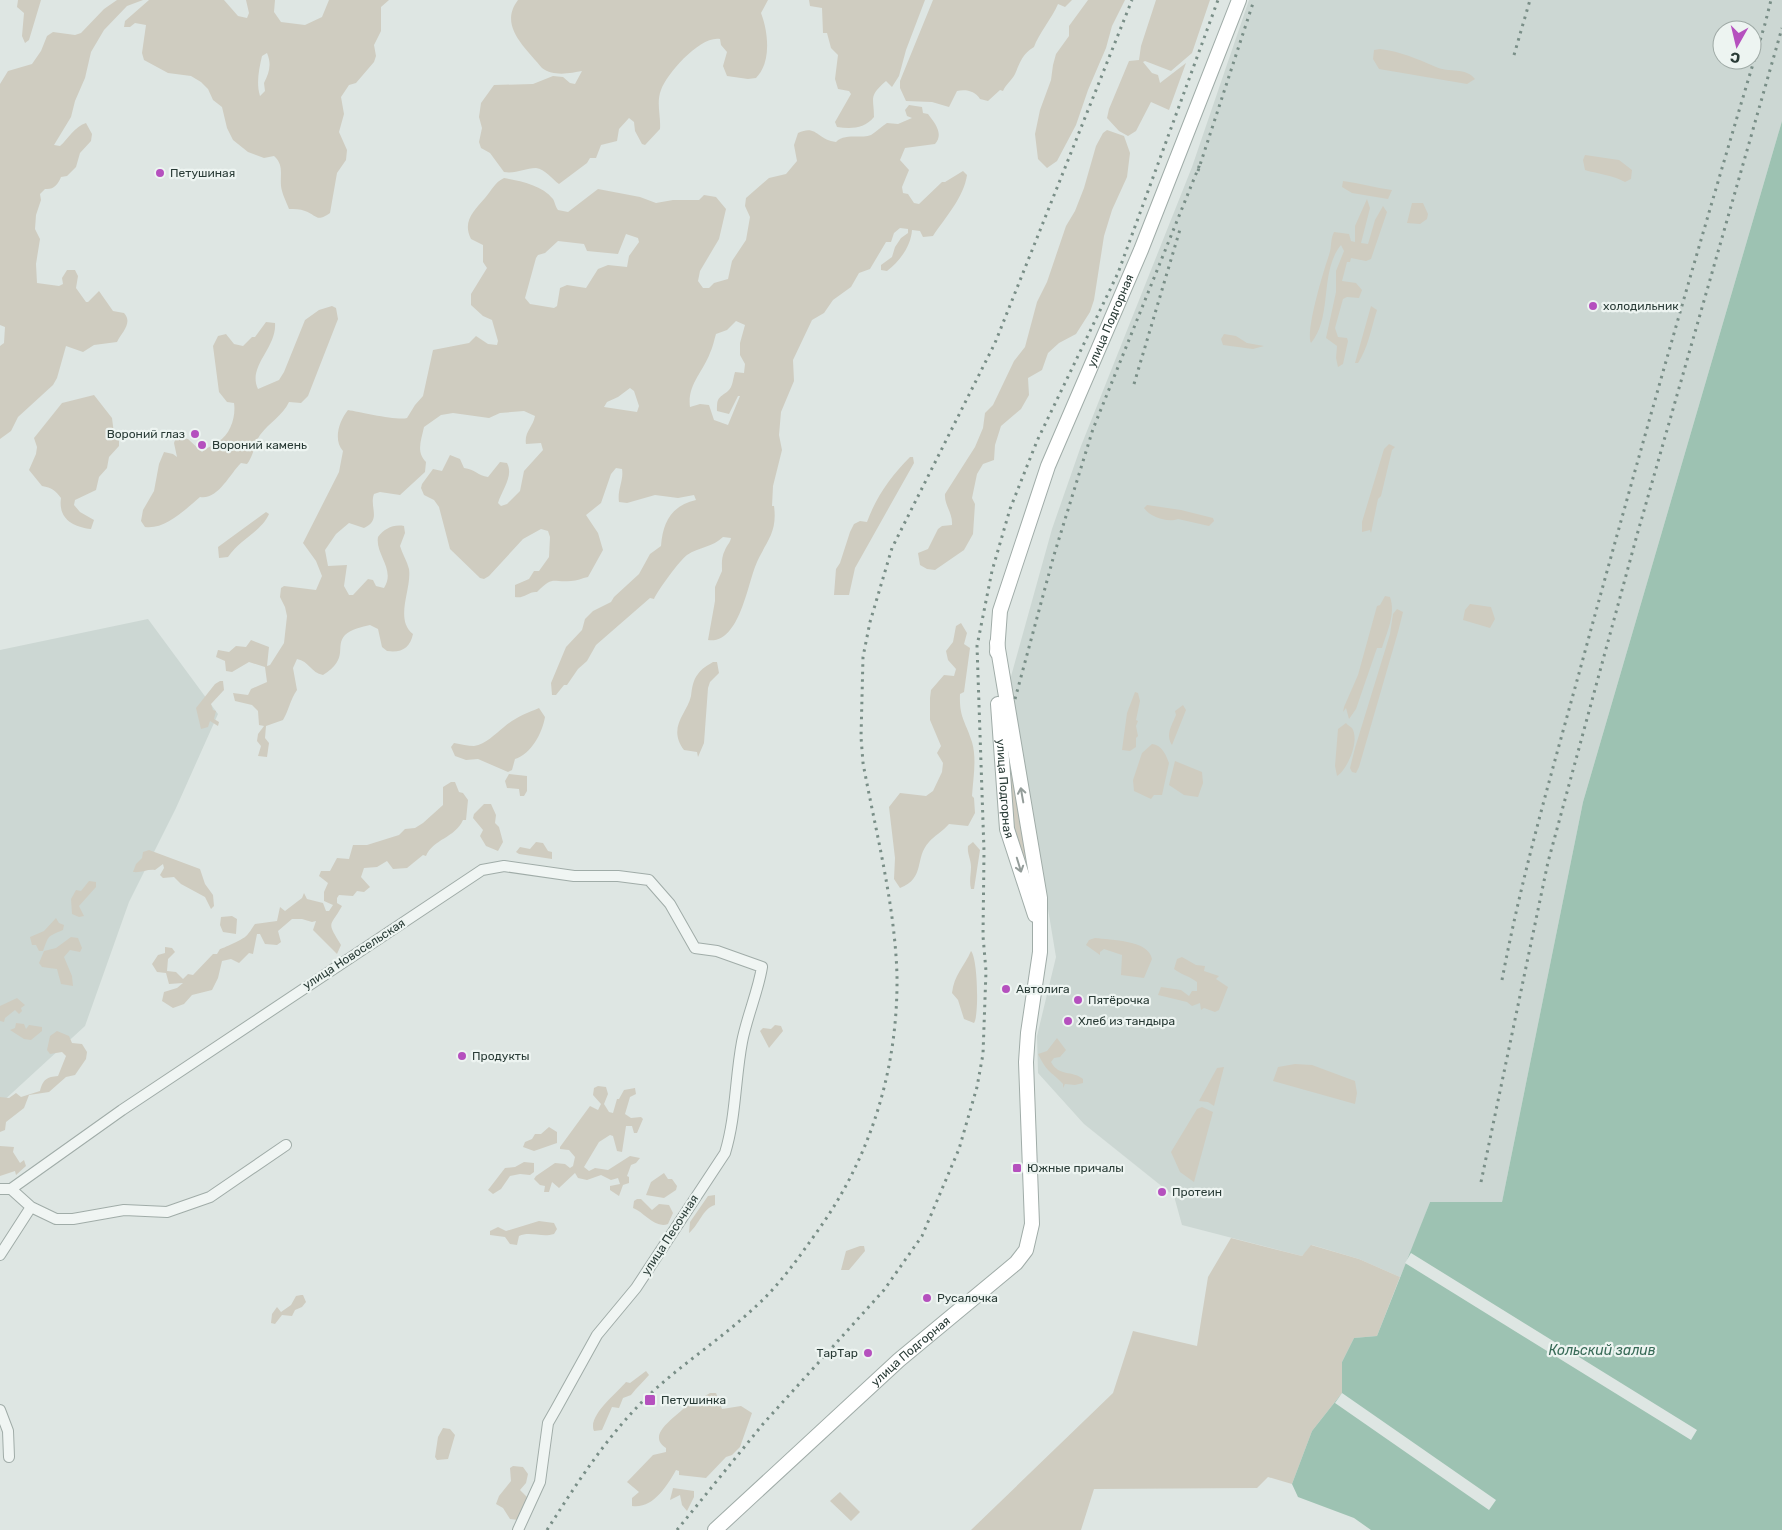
<svg xmlns="http://www.w3.org/2000/svg" width="1782" height="1530" viewBox="0 0 1782 1530" font-family="Rubik,sans-serif">
<style>
.built{fill:#ccd7d3;fill-rule:evenodd}
.green{fill:#cfccc0;fill-rule:evenodd}
.water{fill:#9dc2b2}
.pier{fill:#dee6e3}
.lines{fill:none;stroke-linecap:round;stroke-linejoin:round}
.minor-casing{stroke:#a0aca8;stroke-width:12}
.secondary-casing{stroke:#a0aca8;stroke-width:16}
.minor{stroke:#f0f5f3;stroke-width:10}
.secondary{stroke:#fff;stroke-width:14}
.rail{stroke:#798e87;stroke-width:3;stroke-dasharray:2.5 5;stroke-linecap:butt}
.oneway{stroke:#949d9a}
.poi-dot{fill:#b550be;stroke:#edf4f1;stroke-width:2}
.labels{text-anchor:middle;dominant-baseline:central;stroke-width:4.5;stroke-linejoin:round;paint-order:stroke}
.poi-label{font-size:12px;fill:#293b36;stroke:#edf4f1;text-anchor:start}
.street-label{font-size:12px;fill:#293b36;stroke:#edf4f1}
.water-label{font-size:14px;font-style:italic;fill:#386a57;stroke:#edf4f1}
</style>
<rect width="100%" height="100%" fill="#dee6e3"/>
<path class="built" d="M1249 0H1782V121L1583 802 1502 1202H1430L1411 1253 1400 1277 1359 1259 1312 1245 1302 1256 1182 1225 1174 1196 1084 1124 1038 1073 1037 1036 1056 957 1010 680 1052 529 1081 446 1192 167ZM1722 30H1752V60H1722Z
M148 619 218 714 176 808 129 902 85 1026 0 1104V650Z"/>
<path class="green" d="M18 0H41L29 40 25 43 22 36 24 13 17 7Z
M117 0H143L127 6 104 30 91 52 85 78 75 101 71 117 54 145 60 146C69 138 74 127 86 123L92 134 91 141 80 153 76 167 67 176 61 177C58 184 54 190 45 189L40 194 41 200 36 215 35 229 40 239 36 264 37 283 59 286 63 284 62 278 67 270H75L78 276 76 288 86 302H88L99 291 113 311 124 313C133 323 122 332 117 342L94 345 83 352 66 346 57 378 53 385 18 417 11 431 0 439V346L4 343 5 327 0 325V84L8 71 32 64 41 51 47 36 53 32 75 35 81 33 104 9Z
M149 0H224L238 16 247 18 249 13 246 0H275L274 12 281 22 305 25 322 17 329 0H389L381 7V31L374 45 376 56 374 62 356 83 349 85 341 97 344 114 339 132 347 150 346 160 337 173 330 213C316 223 317 215 305 211 300 209 294 209 289 209 286 201 282 194 281 186 280 174 284 165 274 156L264 158 248 152 233 140 227 128 222 107 213 100 208 89 201 82 191 76 168 73 144 60 142 53 146 25 135 23 130 27H124L125 21ZM267 53C272 65 269 73 264 83L265 91 260 96C256 83 259 69 262 56Z
M518 0H768L761 13C768 31 772 62 756 78L748 79 727 76 723 66 727 52 721 45 720 39C701 35 667 73 661 90 656 103 661 115 660 129L645 145 642 144 635 131 634 122 629 118 619 129 617 141 601 145 596 158H590L587 163 559 184C552 179 545 169 536 168 525 168 516 174 504 172L490 153 481 148 479 142 482 128 479 117 481 103 494 85 533 84 553 76 563 77 570 83 575 84 582 71C571 73 554 77 542 68 526 48 498 26 518 0Z
M809 0H925L906 50 899 76 892 87 886 81C868 97 874 97 874 117 864 129 851 129 837 127L835 122 851 94 849 91 838 89 835 79 838 55 831 48 827 33H823L822 8 810 6Z
M933 0H1072L1065 7 1058 4C1052 18 1038 35 1034 47 1022 54 1020 63 1015 74 1012 80 1006 84 1003 91L1000 90 988 101 980 99C975 91 966 89 957 91L949 107 932 102 906 101 900 88V81Z
M1088 0H1125L1112 26 1106 48 1088 90 1076 125 1057 161 1047 168 1038 159 1035 134 1040 110 1051 80 1053 65 1056 54 1069 36V26Z
M1156 0H1210L1192 53 1171 71 1145 61 1143 62 1152 73 1158 75 1160 83 1186 63 1169 110 1151 102 1136 131 1128 136 1119 131 1107 118 1109 109 1129 61 1139 60 1141 46Z
M1380 49C1402 52 1415 58 1436 67 1449 73 1466 67 1475 79L1467 84 1379 69 1373 59 1374 50Z
M909 105 922 107 923 113 928 114C935 123 944 134 935 144L905 148 900 160 909 170 902 187 903 193 908 194 914 203 919 204 942 182H945L963 171 967 175C964 197 945 218 933 236L923 237 920 231 912 230C911 246 900 261 887 271L881 270V265L892 257 895 247 901 238 908 233V229L900 228 894 233 891 242H886L870 269 859 273 851 287 833 300 824 313 812 320 793 360 794 381 781 412 779 435 782 450 773 486 772 506H774C778 535 764 543 755 567 747 588 738 645 708 640L715 601V587L722 571C722 564 721 558 725 550 727 545 730 543 731 538L723 537C713 547 699 547 687 555 680 560 658 590 654 599L650 598 596 645 587 661 578 669 567 685H564L556 695H552L551 683 566 647 582 630 585 619 593 611 611 602 614 597 639 574 650 554 661 546C663 522 671 506 696 500L694 495 678 498 655 495 627 503 619 502C617 490 624 480 622 469L616 468 611 474 601 503 586 515 598 533 603 550 588 577C582 578 577 581 571 581 552 583 554 575 537 592 529 591 524 599 515 597V585L529 579 534 571H539L549 557 550 537 548 531 541 529 523 539 489 576 484 579 480 578 450 549 439 507 434 500 424 495 421 488 422 484 433 469 442 471 450 455 460 459 464 468C475 469 478 476 488 477L500 462 507 463C514 476 502 490 498 503L501 506 507 504 520 491 524 471 543 450 541 443 526 444C524 432 533 427 535 416L524 411 500 413 489 418 453 413 441 415 424 427C421 441 416 452 426 462L425 472 400 495 380 492 374 494C369 507 382 520 364 528L349 523 336 534 325 550 328 566 347 565 344 586 349 595H353L368 579 373 580 376 586 384 588C396 569 375 555 378 537 384 529 393 524 404 526L405 533 400 546C402 553 407 561 409 569 412 589 394 619 413 634 410 648 402 653 387 651L382 647 378 629 370 625C362 627 351 629 345 635 334 647 350 658 323 675 311 673 309 661 297 659L293 668 297 690C290 700 289 710 283 720L266 726 265 738 269 743 267 757 258 756 261 746 257 741 258 734 264 726 259 725 258 711 252 705 235 701 233 693 248 695 251 689 267 682 265 667 249 662 232 672 226 671 225 661 216 657 218 650 229 652 236 646 246 647 251 640 269 647 267 666 270 665 284 643 287 616 285 607 280 597 281 588 284 586 316 590 322 576 316 561 303 543 339 472 343 451C333 440 339 421 348 410 360 412 398 421 407 418L415 405 423 396 433 350 469 343 476 336 488 344 497 345 498 341 492 320 483 316 471 305V294L487 268 483 262V245L471 239C462 221 474 211 485 198 492 190 494 183 504 178 520 181 542 185 553 199 555 202 555 206 558 210L568 212 598 189 640 197 656 203 673 200H699L704 195 716 197 726 209 719 239 700 271 698 281 703 288H709L714 283 728 279 732 261 746 240 750 217 745 206 746 198 769 178 786 174 797 161 794 145 798 133C817 124 817 140 836 142 845 133 860 139 871 135 876 132 882 126 887 123L898 124 912 118 907 116 905 110ZM626 234 638 238 639 242 629 256 627 267 608 265 598 269 586 288 567 285 560 288 557 306 554 308 530 304 525 298 536 258 538 255 545 253 558 241 584 244 587 251 618 254ZM736 321 745 325 740 343V355L745 364 744 373 735 372C733 378 733 387 728 391 718 399 717 397 717 411L729 414 738 396H740L728 425 714 420 709 405 700 404 690 407C687 385 703 372 710 353 713 347 714 340 716 334L727 330ZM630 388 634 391 639 406 637 412 604 407 607 402 618 397Z
M1107 130 1124 136 1130 153 1127 177 1112 210 1104 236 1094 300 1090 312 1076 334 1059 343 1048 353 1042 370 1028 378 1029 395 1021 409 1001 426 995 445 994 460 983 464 977 474 972 498 975 504 973 534 964 550 935 570 927 569 920 565 918 553 928 549 938 529 942 526 952 525C953 513 944 505 945 494L975 447 983 428 985 413 993 405 1014 361 1025 347 1037 302 1047 282 1066 226 1075 211 1084 188 1096 146 1103 133Z
M1585 155 1619 160 1632 170 1631 179 1625 182C1613 175 1598 174 1585 170L1583 160Z
M1343 181C1360 183 1375 188 1392 190L1388 199 1352 193 1342 187Z
M1367 199 1370 208 1361 243 1368 244 1375 220 1383 206 1387 212 1371 259 1366 261 1351 258 1350 262H1347L1342 281 1356 283 1362 290 1359 298 1347 297 1343 299 1335 328 1338 337 1347 338 1348 341 1343 364 1338 367 1336 358 1337 346 1326 338 1336 292V271L1344 251 1341 245C1319 272 1333 317 1311 343 1305 332 1324 269 1329 255 1332 247 1330 240 1334 232L1349 234 1351 241 1355 242V226Z
M1412 203H1423L1428 214 1427 219 1420 224 1407 223Z
M332 306 336 308 338 319 308 396 301 403 289 402C283 415 269 423 260 435 254 444 254 455 247 464L241 463C229 475 218 500 200 497 186 509 165 530 145 527L141 521 143 510 154 491 159 464 164 452 173 454 177 457 174 443 176 437 188 439 202 452C206 448 212 446 218 442 231 434 236 416 234 403L227 402 219 392 213 346 218 336 226 334 234 344 243 346 252 337H255L266 322 275 323C277 348 247 366 258 389L279 380 284 372 305 320 319 310Z
M1371 306 1377 310C1371 329 1368 348 1358 363H1355Z
M1224 334 1236 336 1247 343 1264 346 1253 349 1223 345 1221 339Z
M94 395 112 418 114 434 119 441V446L109 457 107 468 99 477 96 490 75 500 74 505 80 512 94 520 91 529C72 527 58 518 61 498 55 490 52 488 42 486L29 470 36 454 37 447 34 438 62 403Z
M1389 444 1395 447 1392 450 1381 496 1378 499 1371 533 1370 530 1362 532V522L1384 449Z
M910 457H913L914 463 855 568 849 595H834L836 569 840 563 850 532 854 524 860 521 867 522C876 497 891 476 910 457Z
M1147 505 1181 510 1213 518 1214 521 1209 526 1178 519C1168 523 1150 517 1144 508Z
M266 512 269 514C261 532 240 539 228 557L219 558 218 547Z
M1385 596 1390 597C1396 614 1387 632 1382 648H1377L1356 709 1349 719 1346 708 1343 712 1344 707 1358 675 1377 606 1380 605Z
M1470 604 1491 607 1495 619 1490 628 1463 620 1465 610Z
M1397 609 1403 612 1398 632 1359 767 1356 773 1352 772 1350 768 1355 748 1390 634 1393 614Z
M961 623 967 633 964 644 970 648 964 692 960 694C959 718 966 722 972 742 977 759 973 779 972 796L974 798 975 813 968 826 949 824C943 831 934 836 929 842 914 858 926 878 900 888L894 879 895 858 889 807 900 793 926 796 933 791 942 772 943 763 937 753 941 746 930 720V698L931 690 944 675 954 676 956 669 948 660 946 651 953 642 956 626Z
M713 662H717L719 673 710 682 708 688 704 743 698 757 697 752 684 750C667 727 687 714 691 696 692 688 693 680 698 674 701 669 708 665 713 662Z
M220 681H223L224 690 211 704 213 710 216 711 214 719 219 722 218 726 210 721 208 727 201 729 196 708 215 684Z
M1135 692 1138 693 1140 701 1136 720 1138 721 1136 726 1138 736 1136 738V747L1130 751 1122 750 1127 713Z
M1183 705 1186 710 1172 745C1165 735 1172 725 1176 715L1175 711Z
M539 708 545 717C542 734 531 754 515 759L512 770 508 772 478 759 466 760 455 756 451 747 454 743C461 744 468 746 474 746 486 744 495 734 504 727 514 718 527 713 539 708Z
M1346 723C1347 725 1350 726 1352 728 1360 740 1348 769 1337 776L1335 766 1338 729Z
M1152 744C1162 745 1166 755 1169 763L1162 795H1154L1151 799 1134 791 1133 780 1142 753Z
M1009 751 1035 901 1011 821Z
M1175 761 1202 772 1203 783 1198 797 1184 795 1169 785Z
M509 774 527 776V791L524 796H520L519 789 507 788 505 781Z
M451 782H455L459 792 463 793 468 800 466 820H463C455 838 433 839 426 856L423 855 407 868 393 869 387 861 377 867 364 868 361 877 370 887 364 892 357 891 353 896 339 895 337 898V903L342 906C330 928 326 920 341 945L337 954 313 930 316 921 312 922 302 919H292L278 931 281 942 277 945 265 944 260 934H257L253 954 249 953 239 963 231 959 222 961 218 978 212 990 192 995 184 1004 173 1008 162 1001 164 992 177 988 183 983 169 984 166 973 157 972 152 964 158 955 165 953V947L172 948 175 952 168 959 167 971 176 972 183 979 188 974 193 975 213 954H217L220 949C222 949 243 939 245 937 249 934 252 928 255 924L277 921 280 907 285 911 302 898 304 893 307 899 323 903 326 911H329L333 905 324 901V892L328 883 319 876 321 871H330L337 858 349 859 353 845H367L399 835 405 829 415 828 423 823 443 805V787Z
M484 804H491L496 815 495 823 499 827 503 842 498 851 486 846 480 836 483 830 473 818 474 814Z
M536 842 543 843 548 851 552 852V859L519 854 516 852 520 847 530 849Z
M973 842 980 850 974 889H971C969 881 971 874 971 867 971 859 967 854 968 846Z
M149 850 200 869 205 884 213 895 214 906 211 909 205 897 181 884 174 877 163 878 160 875 164 868 163 864 155 870C147 869 142 873 133 872L136 864 142 858 143 852Z
M89 881 96 882V887L79 906 84 916 79 917 72 914 71 899 76 890 81 891Z
M232 916 237 919 236 934 223 932 220 925 221 917Z
M56 918 59 923 64 925 63 930C46 937 49 936 43 951H39L36 945H32L30 937 44 931Z
M71 937 78 938 82 948 80 952 70 950 64 957 72 976 73 986 61 984 57 969 42 967 39 963 44 951 56 948Z
M1095 938C1111 940 1149 940 1152 959L1144 978 1121 975 1122 955 1104 949 1100 952V955L1086 945 1089 940Z
M971 951C978 959 979 1017 974 1023L964 1019 958 1000 952 993C954 975 964 967 971 951Z
M1182 957 1196 965 1205 966 1204 971 1219 976 1216 979 1228 987 1219 1010 1215 1012 1204 1008 1201 1010 1200 1003 1192 1006 1187 1002 1158 995 1161 987 1181 990 1189 996 1192 991H1197V982C1189 976 1182 975 1174 969L1177 959Z
M17 998 25 1005 21 1008 22 1011 19 1014 15 1010 5 1018 4 1022 0 1021V1006Z
M16 1023 24 1024 26 1029 29 1025 42 1027V1031L31 1040 24 1039 10 1030 15 1028Z
M775 1025 781 1026 783 1031 769 1048 760 1031 763 1028 771 1029Z
M57 1031 69 1036 72 1043 82 1044 87 1052 86 1059 75 1075 66 1077 49 1092 29 1095 24 1108 6 1122 5 1130 0 1132V1097L9 1098 16 1093 21 1097 40 1091C43 1079 47 1077 58 1076L66 1056 62 1052 50 1054 47 1050 50 1036Z
M1057 1038 1066 1050 1060 1057 1054 1058 1051 1062C1059 1077 1072 1070 1083 1079V1083L1075 1085 1065 1084 1063 1088V1084C1050 1070 1048 1074 1038 1054L1047 1051Z
M1295 1064 1312 1065 1355 1081 1357 1093 1355 1104 1273 1081 1278 1067Z
M1224 1067 1214 1106 1208 1102 1199 1101 1217 1068Z
M598 1086 606 1087 608 1094 604 1104 609 1112 613 1113 617 1099H619L624 1090 635 1088 636 1094 630 1097 625 1114 631 1118 641 1117 643 1119 637 1133H634L632 1126H626L622 1152 617 1151 613 1136 610 1135 599 1142 584 1167 589 1171 595 1168 608 1170 630 1156 640 1158 636 1163 631 1165 627 1176 629 1177V1183L623 1185 619 1196 610 1190V1186L620 1184 618 1178 611 1180 601 1175 587 1180 578 1178 575 1173 559 1188 552 1182 549 1192H544L545 1186 540 1185 534 1179 536 1176 555 1163 565 1164 570 1168 573 1166 575 1157 569 1150 560 1149V1147L590 1106 598 1110 601 1104 593 1095 594 1088Z
M1202 1107 1213 1112 1194 1182 1180 1172 1171 1152 1197 1109Z
M549 1127 557 1132V1143L534 1151 523 1147 525 1142 532 1139 535 1134H541Z
M0 1146 14 1147 13 1152 20 1163 24 1160 26 1166 16 1175 15 1171 0 1176Z
M524 1162 534 1163V1172L530 1175 520 1174 510 1176 501 1189 493 1194 488 1190 505 1168 515 1167Z
M664 1173 668 1179H672L677 1186 676 1190 664 1198 646 1195 651 1182Z
M715 1195V1205C703 1208 699 1225 689 1233L690 1222 708 1196Z
M637 1199H641L652 1210 659 1204 669 1205 673 1213 668 1224C655 1229 644 1212 633 1208L634 1201Z
M539 1221 554 1223 557 1229 554 1234C542 1238 530 1231 519 1236L517 1245 510 1244 505 1237 490 1235V1231L498 1227 506 1231Z
M1231 1238 1302 1256 1311 1245 1359 1259 1400 1277 1377 1336 1354 1338 1342 1362V1393L1312 1431 1292 1484 1268 1477 1257 1488 1094 1489 1081 1530H971L1113 1393 1133 1331 1197 1346 1208 1277Z
M860 1246H864L865 1251 849 1270H841L846 1251Z
M301 1295H303L306 1302 302 1307 295 1310 292 1316 282 1315 275 1324 271 1323 272 1314 277 1307 281 1312 291 1305 296 1296Z
M646 1371 649 1375C643 1382 637 1387 631 1395L623 1398 619 1408 612 1407 602 1430 594 1431C587 1416 617 1393 626 1382L630 1383Z
M710 1393H716L722 1409 741 1406 752 1413 740 1447 732 1455 726 1457 706 1478 679 1475V1471L676 1470C667 1486 653 1509 632 1506V1498L639 1492 627 1482 653 1455 666 1452V1448C643 1433 683 1414 690 1401L695 1402Z
M443 1428 450 1429 455 1435 448 1459 437 1460 435 1457 438 1437Z
M513 1466 523 1467 528 1474 526 1483 520 1490 527 1497 518 1520 510 1519 503 1508 496 1504 499 1496 511 1481 510 1468Z
M673 1488 694 1491V1497L687 1511 682 1505 680 1495 670 1500Z
M840 1492 860 1512 851 1521 830 1501Z"/>
<path class="water" d="M1782 121V1530H1371L1354 1518 1298 1497 1292 1484 1312 1431 1342 1393V1362L1354 1338 1377 1336 1430 1202H1502L1583 802Z"/>
<path class="pier" d="M1411 1253 1697 1430 1691 1440 1405 1263Z
M1342 1393 1496 1500 1489 1510 1335 1403Z"/>
<g class="lines">
<g class="minor-casing">
<path id="minor" d="M0 1189H11L122 1110 482 870 504 866 574 876H618L649 880 670 904 695 948 717 951 762 967C758 992 747 1016 742 1042 735 1079 736 1117 725 1153L636 1288 597 1335 556 1409 548 1423 540 1482 518 1530
M11 1189 31 1207 56 1219H73L124 1210 167 1212 210 1197 286 1145
M0 1255 31 1207
M0 1410 8 1431 9 1457"/>
</g>
<g class="secondary-casing">
<g id="secondary">
<path id="s1" d="M997 652 1000 611 1048 466 1141 250 1239 0"/>
<path id="s2" d="M998 704 1007 829 1035 915"/>
<path id="s3" d="M715 1530 899 1360 1016 1263 1026 1250 1032 1224 1026 1062 1028 1033 1040 952V898L997 643"/>
</g>
</g>
<use href="#minor" class="minor"/>
<use href="#secondary" class="secondary"/>
<path class="rail" d="M1514 55 1530 0
M1198 171 1254 0
M1134 384 1181 226
M1015 699 1054 555 1093 429 1200 164
M1502 980C1524 863 1559 748 1590 633 1646 429 1704 226 1765 24L1771 0
M1481 1182 1548 862 1637 535 1782 28
M547 1530C577 1483 607 1436 647 1397 680 1365 720 1340 754 1308 780 1285 799 1257 819 1229 872 1154 898 1067 897 976 895 905 876 833 863 763L861 737 863 657 870 622 892 548 995 343 1132 0
M677 1530 763 1424 884 1290 922 1236 959 1149 977 1087 983 1054 986 971 983 936 984 851 977 646 992 571 1010 509 1037 441 1118 273 1218 0"/>
</g>
<defs><path id="oneway-shaft" d="M-6 0H5M1.5-3L5.5 0L1.5 3" fill="none" stroke-width="1.6" stroke-linecap="round" stroke-linejoin="round" transform="scale(1.25)"/></defs>
<g class="oneway">
<use href="#oneway-shaft" transform="translate(1022 795) rotate(-100)"/>
<use href="#oneway-shaft" transform="translate(1019 865) rotate(73)"/>
</g>
<g class="poi-dot">
<circle cx="160" cy="173" r="5"/>
<circle cx="1593" cy="306" r="5"/>
<circle cx="195" cy="434" r="5"/>
<circle cx="202" cy="445" r="5"/>
<circle cx="1006" cy="989" r="5"/>
<circle cx="1078" cy="1000" r="5"/>
<circle cx="1068" cy="1021" r="5"/>
<circle cx="462" cy="1056" r="5"/>
<rect x="1012" y="1163" width="10" height="10" rx="2.5"/>
<circle cx="1162" cy="1192" r="5"/>
<circle cx="927" cy="1298" r="5"/>
<circle cx="868" cy="1353" r="5"/>
<rect x="644" y="1394" width="12" height="12" rx="2.5"/>
</g>
<g class="labels">
<g class="poi-label">
<text x="170" y="173">Петушиная</text>
<text x="1603" y="306">холодильник</text>
<text x="185" y="434" text-anchor="end">Вороний глаз</text>
<text x="212" y="445">Вороний камень</text>
<text x="1016" y="989">Автолига</text>
<text x="1088" y="1000">Пятёрочка</text>
<text x="1078" y="1021">Хлеб из тандыра</text>
<text x="472" y="1056">Продукты</text>
<text x="1027" y="1168">Южные причалы</text>
<text x="1172" y="1192">Протеин</text>
<text x="937" y="1298">Русалочка</text>
<text x="858" y="1353" text-anchor="end">ТарТар</text>
<text x="661" y="1400">Петушинка</text>
</g>
<g class="street-label">
<text stroke="none"><textPath href="#s1" startOffset="352">улица Подгорная</textPath></text>
<text stroke="none"><textPath href="#s2" startOffset="85">улица Подгорная</textPath></text>
<text transform="translate(354 954) rotate(-33)">улица Новосельская</text>
<text transform="translate(670 1235) rotate(-57)">улица Песочная</text>
<text stroke="none"><textPath href="#s3" startOffset="265">улица Подгорная</textPath></text>
</g>
<g class="water-label">
<text x="1602" y="1350">Кольский залив</text>
</g>
</g>
<g transform="translate(1737 45) rotate(188)"><circle r="24" fill="#edf4f1" stroke="#9faaa6"/>
<path d="M0-4L9 19L0 12L-9 19Z" fill="#b550be"/>
<text y="-8" font-size="14" font-weight="bold" text-anchor="middle" fill="#293b36">С</text>
</g>
</svg>
